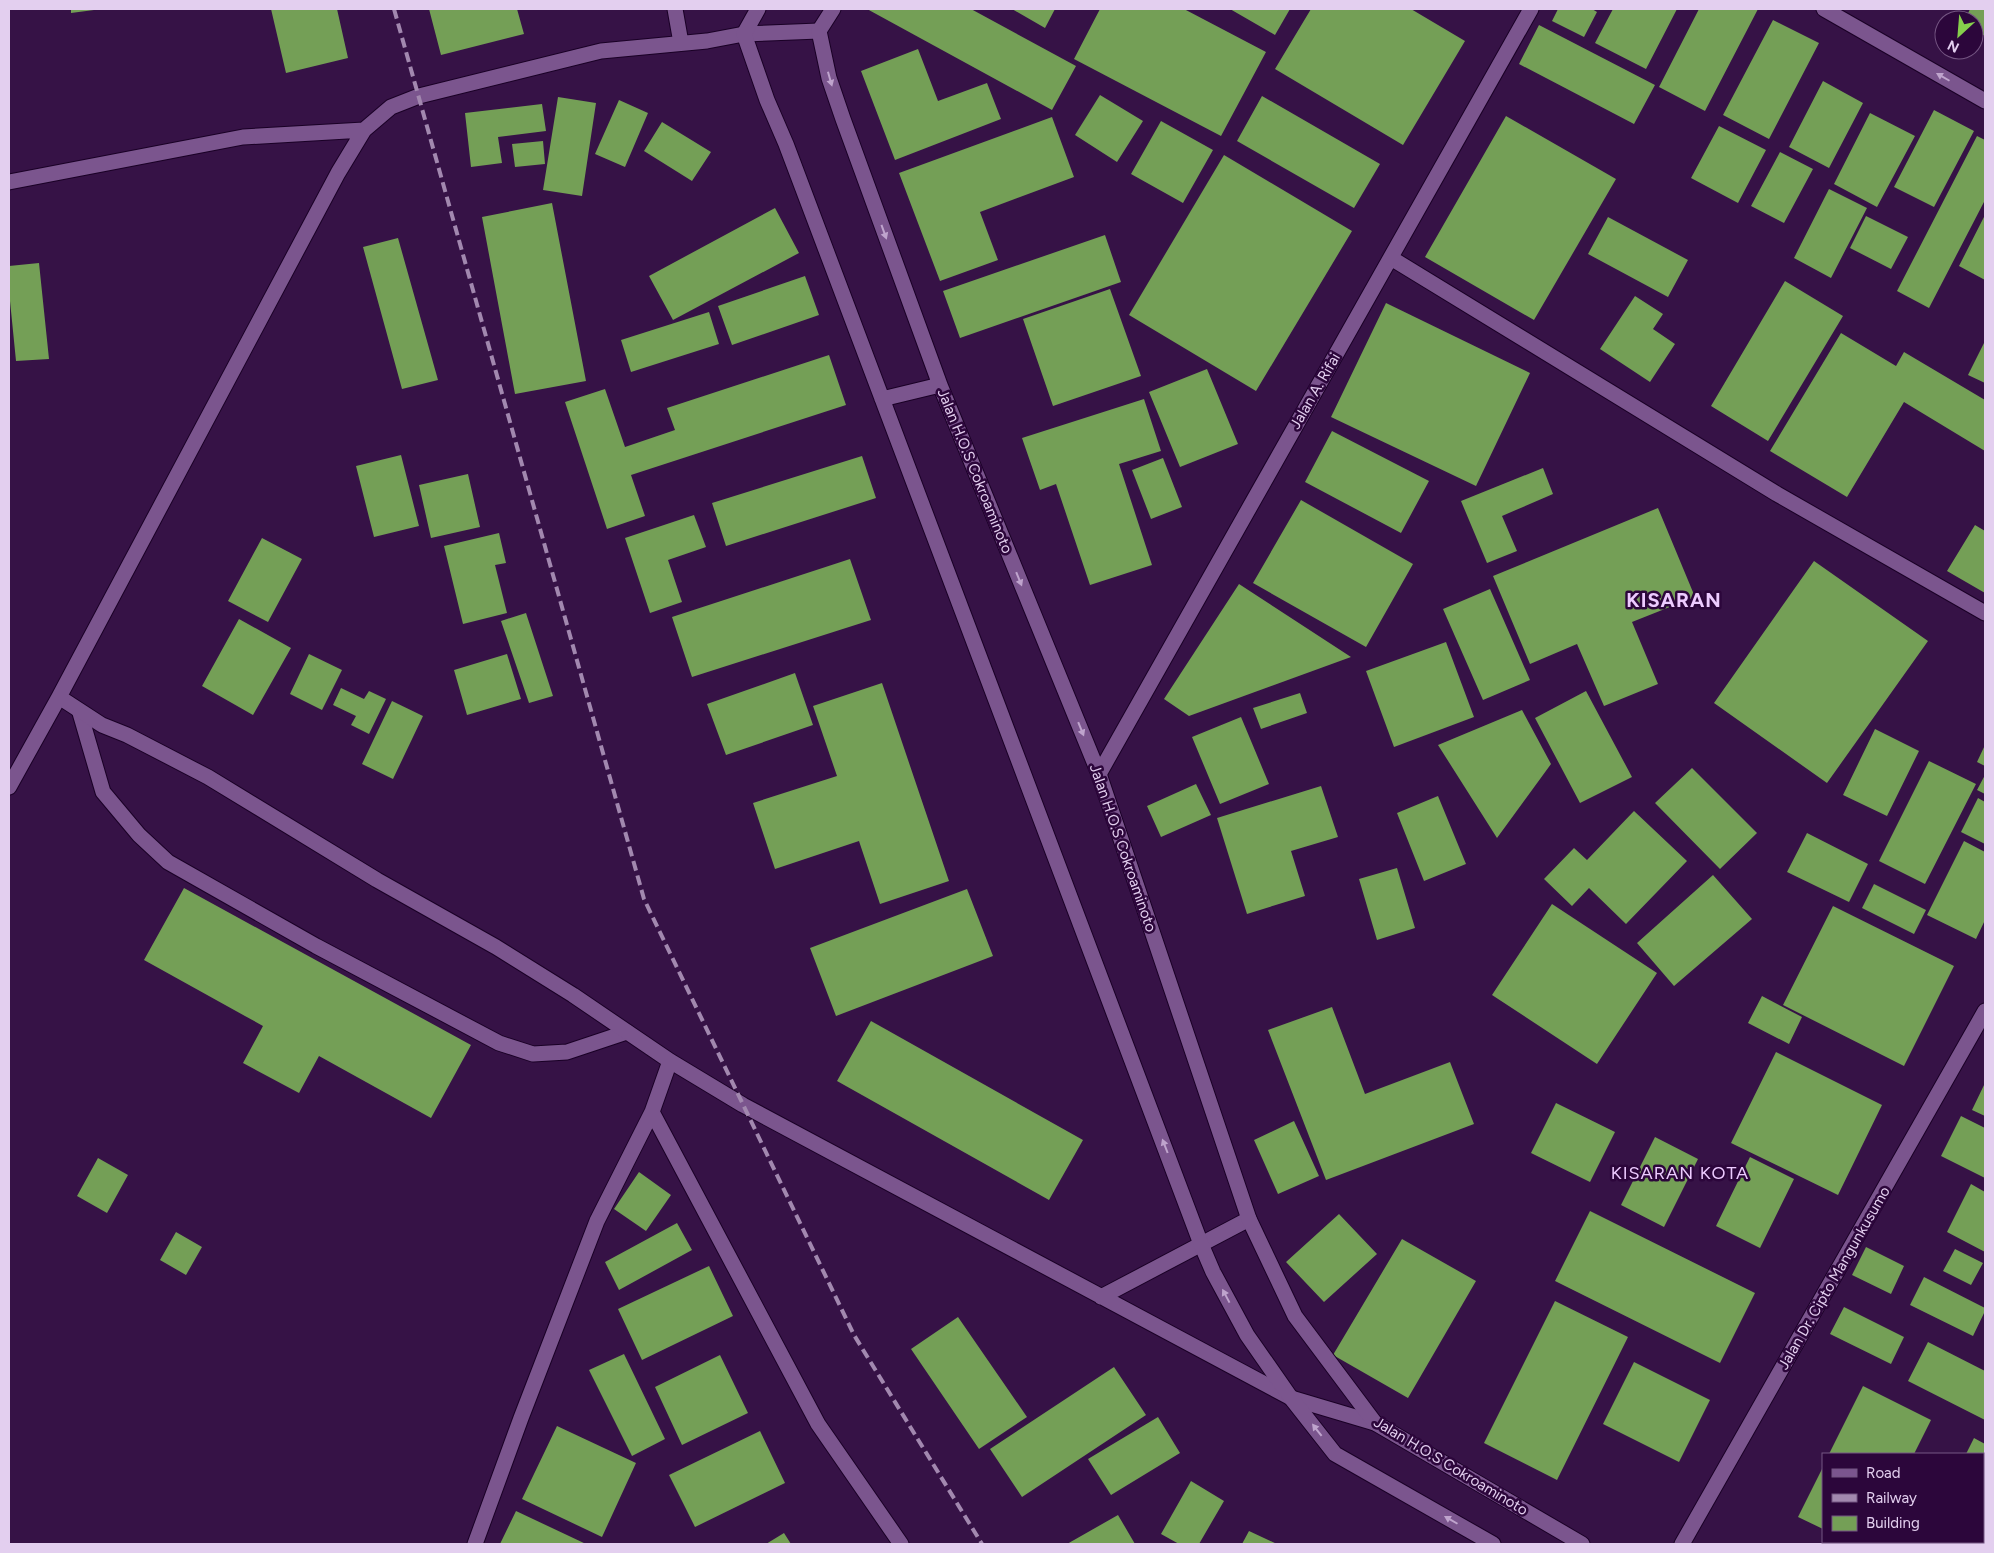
<svg xmlns="http://www.w3.org/2000/svg" width="1994" height="1553" viewBox="0 0 1994 1553" font-family="Figtree,sans-serif">
<style>
.building{fill:#749f56}
.lines{fill:none;stroke-linecap:round;stroke-linejoin:round}
.lane-casing{stroke:#1a0126;stroke-width:17}
.street-casing{stroke:#1a0126;stroke-width:17}
.secondary-casing{stroke:#1a0126;stroke-width:17}
.lane{stroke:#7b558e;stroke-width:15}
.street{stroke:#7b558e;stroke-width:15}
.secondary{stroke:#7b558e;stroke-width:15}
.rail{stroke:#a288af;stroke-width:4;stroke-dasharray:10 5;stroke-linecap:butt}
.oneway{fill:#bfa4cd}
.labels{text-anchor:middle;dominant-baseline:central;stroke-width:5;stroke-linejoin:round;paint-order:stroke}
.street-label{font-size:15px;fill:#e3cfef;stroke:#2c063b}
.quarter-label{font-size:18px;letter-spacing:1px;fill:#edcbff;stroke:#2c063b}
.district-label{font-size:20px;font-weight:bold;letter-spacing:1px;fill:#edcbff;stroke:#2c063b}
</style>
<rect width="100%" height="100%" fill="#361246"/>
<path class="building" d="M71 9H94V10L71 13Z
M271 9H337L348 58 286 73Z
M429 9H517L524 34 441 55Z
M867 9H971L1076 66 1052 110Z
M1012 9H1055L1045 28Z
M1100 9H1184L1266 52 1221 136 1074 59Z
M1230 9H1290L1275 35Z
M1311 9H1411L1465 41 1403 145 1275 69Z
M1558 9H1592L1597 12 1584 37 1552 21Z
M1613 9H1677L1646 69 1595 43Z
M1699 9H1758L1705 111 1659 87Z
M1970 9H1985V36L1974 30V20H1965Z
M1773 20 1819 43 1769 139 1723 115Z
M1539 25 1655 85 1634 124 1519 64Z
M918 49 938 101 987 83 1001 119 895 160 861 71Z
M1823 81 1863 103 1829 168 1789 147Z
M1100 95 1143 121 1117 162 1075 135Z
M1262 96 1380 164 1354 208 1237 141Z
M558 97 596 103 582 196 543 190Z
M619 100 648 113 625 167 595 154Z
M542 104 546 131 498 137 502 163 471 167 465 113Z
M1934 110 1974 131 1934 207 1894 187Z
M1870 113 1915 136 1877 207 1834 184Z
M1506 116 1616 179 1534 320 1425 257Z
M1052 117 1074 177 980 212 998 260 940 281 899 173Z
M1161 121 1213 150 1183 203 1131 174Z
M662 122 711 152 692 181 644 151Z
M1719 126 1766 150 1738 203 1691 178Z
M1977 136 1985 140V200L1929 308 1897 291Z
M543 141 545 164 515 167 512 144Z
M1780 152 1813 169 1784 223 1751 206Z
M1224 155 1352 231 1256 391 1129 315Z
M1829 189 1867 208 1831 278 1794 258Z
M552 203 586 381 515 394 482 217Z
M775 208 799 253 673 320 649 276Z
M1985 215V280L1959 266Z
M1866 216 1908 237 1891 269 1850 248Z
M1608 217 1688 260 1668 297 1588 254Z
M1105 235 1121 282 960 338 943 291Z
M398 238 438 380 402 389 363 247Z
M39 263 49 359 16 361 9 291V266Z
M805 276 819 315 732 345 718 306Z
M1785 281 1843 316 1768 441 1711 406Z
M1110 289 1141 376 1053 406 1023 319Z
M1635 296 1663 314 1653 329 1675 344 1650 382 1600 349Z
M1386 303 1530 373 1476 486 1331 417Z
M709 312 719 344 631 372 621 340Z
M1841 333 1896 366 1904 352 1985 400V451L1904 402 1847 497 1770 451Z
M1985 341V383L1968 375Z
M829 355 846 405 631 475 645 516 607 529 565 402 605 389 625 447 675 430 667 408Z
M1207 369 1238 444 1180 467 1149 392Z
M1144 399 1161 451 1119 464 1152 565 1090 585 1056 484 1040 490 1022 438Z
M1332 431 1429 481 1401 533 1305 482Z
M401 455 419 526 374 537 356 466Z
M862 456 876 498 726 546 712 503Z
M1163 458 1182 507 1151 519 1132 470Z
M1543 468 1553 494 1502 516 1517 551 1487 563 1461 501Z
M468 474 480 527 431 538 419 485Z
M1301 500 1413 564 1366 647 1253 583Z
M1658 508 1695 597 1632 622 1658 684 1604 706 1577 644 1530 664 1493 576Z
M694 515 706 547 668 560 682 602 650 613 625 538Z
M1975 525 1985 531V593L1947 571Z
M499 533 506 563 495 565 507 613 463 624 444 546Z
M262 538 302 559 268 622 228 601Z
M850 559 871 620 692 677 672 617Z
M1814 561 1928 641 1827 783 1714 703Z
M1239 584 1351 657 1189 716 1164 699Z
M1490 589 1530 680 1483 700 1443 609Z
M526 613 553 696 529 703 501 621Z
M239 619 291 648 253 715 202 686Z
M1446 642 1474 717 1394 747 1366 671Z
M309 654 342 670 322 710 290 694Z
M507 654 521 699 467 715 454 670Z
M795 673 813 725 726 755 707 704Z
M882 683 949 881 880 904 859 841 775 869 753 803 837 776 813 706Z
M341 688 364 699 369 691 386 699 369 734 351 725 356 716 333 705Z
M1586 691 1632 777 1580 803 1535 718Z
M1300 693 1307 713 1261 729 1253 708Z
M392 701 423 716 393 779 362 764Z
M1522 710 1551 764 1497 838 1438 745Z
M1241 717 1269 784 1220 804 1192 737Z
M1875 729 1919 751 1887 816 1843 795Z
M1985 745V766L1977 762Z
M1929 761 1976 784 1925 884 1879 861Z
M1692 768 1757 833 1720 869 1655 803Z
M1985 775V794L1977 790Z
M1196 784 1211 815 1161 837 1147 806Z
M1321 786 1338 837 1291 851 1305 896 1247 914 1217 818Z
M1438 796 1466 864 1424 881 1397 813Z
M1978 798 1985 802V844L1961 832Z
M1634 811 1687 861 1626 924 1589 888 1572 906 1544 879 1574 848 1587 860Z
M1807 833 1868 864 1849 902 1787 872Z
M1964 841 1985 852V920L1976 939 1927 915Z
M1397 868 1415 928 1377 940 1359 879Z
M1713 875 1752 919 1674 986 1637 943Z
M1874 884 1926 910 1914 934 1862 908Z
M184 888 471 1045 431 1118 319 1056 299 1093 243 1063 263 1026 144 960Z
M967 889 993 956 836 1016 810 948Z
M1552 904 1657 973 1597 1064 1492 995Z
M1833 906 1954 966 1904 1066 1783 1005Z
M1762 996 1802 1017 1789 1044 1748 1023Z
M1332 1007 1365 1094 1450 1062 1474 1124 1326 1180 1268 1030Z
M871 1021 1083 1140 1049 1200 837 1081Z
M1776 1052 1882 1105 1838 1195 1731 1143Z
M1985 1083V1116L1972 1110Z
M1556 1103 1615 1132 1590 1182 1531 1153Z
M1961 1116 1985 1128V1178L1941 1156Z
M1294 1121 1319 1176 1278 1194 1254 1140Z
M1655 1137 1698 1159 1664 1227 1621 1205Z
M1750 1157 1794 1179 1760 1248 1716 1226Z
M98 1158 128 1175 107 1213 77 1196Z
M639 1172 671 1195 646 1231 614 1209Z
M1971 1184 1985 1192V1252L1947 1232Z
M1590 1211 1755 1293 1720 1363 1555 1281Z
M1339 1214 1377 1254 1324 1302 1286 1262Z
M677 1223 692 1250 619 1290 605 1262Z
M176 1232 202 1247 186 1275 160 1260Z
M1402 1239 1476 1281 1408 1398 1333 1355Z
M1866 1247 1904 1266 1891 1294 1852 1275Z
M1955 1249 1983 1263 1971 1285 1943 1271Z
M709 1266 733 1316 642 1360 618 1309Z
M1924 1277 1985 1308V1311L1973 1336 1910 1305Z
M1555 1301 1628 1337 1557 1480 1484 1443Z
M1844 1307 1904 1337 1891 1364 1830 1334Z
M958 1317 1027 1417 979 1449 911 1349Z
M1928 1342 1985 1371V1420L1908 1381Z
M624 1354 665 1439 632 1456 589 1370Z
M720 1355 748 1413 682 1445 655 1387Z
M1634 1362 1710 1400 1679 1462 1603 1424Z
M1114 1367 1146 1415 1022 1497 990 1449Z
M1863 1386 1931 1420 1914 1454H1829Z
M1158 1417 1180 1453 1111 1495 1088 1459Z
M557 1426 636 1463 602 1537 522 1499Z
M760 1431 785 1483 695 1527 669 1475Z
M1974 1438 1985 1444V1505L1983 1504V1454H1966Z
M1823 1467V1529L1798 1517Z
M1191 1481 1224 1501 1199 1544H1179L1161 1534Z
M516 1511 586 1544H500Z
M1983 1513 1985 1515V1544H1922L1923 1542H1983Z
M1118 1515 1135 1544H1067Z
M1249 1531 1277 1544H1242Z
M784 1533 791 1544H766Z"/>
<g class="lines">
<g class="lane-casing">
<path id="lane" d="M80 713 103 792 139 835 168 862 316 946 499 1043 533 1054 567 1052 627 1032"/>
</g>
<g class="street-casing">
<path id="street" d="M675 9 681 43
M1824 9 1985 101
M9 182 243 137 364 130
M1391 258 1777 494 1985 613
M59 697 102 725 127 735 208 777 377 880 496 947 573 995 670 1061 743 1105 1291 1398 1375 1423
M1099 774 1531 9
M9 787 59 697 338 173 364 130 391 107 419 96 601 51 707 41 744 34 819 31
M652 1112 818 1424 901 1544
M1101 1297 1249 1219
M475 1544 521 1418 597 1221 652 1112 670 1061
M1682 1544 1985 1011"/>
</g>
<g class="secondary-casing">
<path id="secondary" d="M758 9 744 34 767 100 786 144 1201 1244 1213 1272 1247 1335 1291 1398 1335 1454 1493 1544
M833 9 819 31 829 78 843 119 940 385 1099 774 1249 1219 1295 1316 1375 1423 1582 1544
M882 399 940 385"/>
</g>
<use href="#lane" class="lane"/>
<use href="#street" class="street"/>
<use href="#secondary" class="secondary"/>
<path class="rail" d="M394 9 644 899 854 1335 982 1544"/>
</g>
<defs><path id="oneway-solid" d="M-6-.8H1V-3.2L6.5 0L1 3.2V.8H-6Z" transform="scale(1.25)"/></defs>
<g class="oneway">
<use href="#oneway-solid" transform="translate(1943 77) rotate(-150)"/>
<use href="#oneway-solid" transform="translate(830 79) rotate(74)"/>
<use href="#oneway-solid" transform="translate(884 232) rotate(70)"/>
<use href="#oneway-solid" transform="translate(1019 579) rotate(68)"/>
<use href="#oneway-solid" transform="translate(1081 729) rotate(68)"/>
<use href="#oneway-solid" transform="translate(1165 1146) rotate(-111)"/>
<use href="#oneway-solid" transform="translate(1226 1296) rotate(-118)"/>
<use href="#oneway-solid" transform="translate(1317 1430) rotate(-128)"/>
<use href="#oneway-solid" transform="translate(1451 1520) rotate(-150)"/>
</g>
<g class="labels">
<g class="street-label">
<text transform="translate(1315 391) rotate(-60)">Jalan A. Rifai</text>
<text transform="translate(975 471) rotate(68)">Jalan H.O.S Cokroaminoto</text>
<text transform="translate(1123 848) rotate(71)">Jalan H.O.S Cokroaminoto</text>
<text transform="translate(1834 1278) rotate(-60)">Jalan Dr. Cipto Mangunkusumo</text>
<text transform="translate(1451 1466) rotate(31)">Jalan H.O.S Cokroaminoto</text>
</g>
<g class="quarter-label">
<text x="1680" y="1173">KISARAN KOTA</text>
</g>
<g class="district-label">
<text x="1674" y="600">KISARAN</text>
</g>
</g>
<rect width="1994" height="1553" fill="none" stroke="#e3cfef" stroke-width="20"/>
<rect x="1822" y="1453" width="162" height="90" fill="#2c063b" stroke="#755683"/>
<rect x="1832" y="1469" width="25" height="8" fill="#7b558e" stroke="#755683"/>
<text x="1866" y="1478" font-size="15" fill="#e3cfef">Road</text>
<rect x="1832" y="1494" width="25" height="8" fill="#a288af" stroke="#755683"/>
<text x="1866" y="1503" font-size="15" fill="#e3cfef">Railway</text>
<rect x="1832" y="1516" width="25" height="15" fill="#749f56" stroke="#755683"/>
<text x="1866" y="1528" font-size="15" fill="#e3cfef">Building</text>
<g transform="translate(1959 35) rotate(206)"><circle r="24" fill="#2c063b" stroke="#755683"/>
<path d="M0-4L9 19L0 12L-9 19Z" fill="#86cf4c"/>
<text y="-8" font-size="14" font-weight="bold" text-anchor="middle" fill="#e3cfef">N</text>
</g>
</svg>
